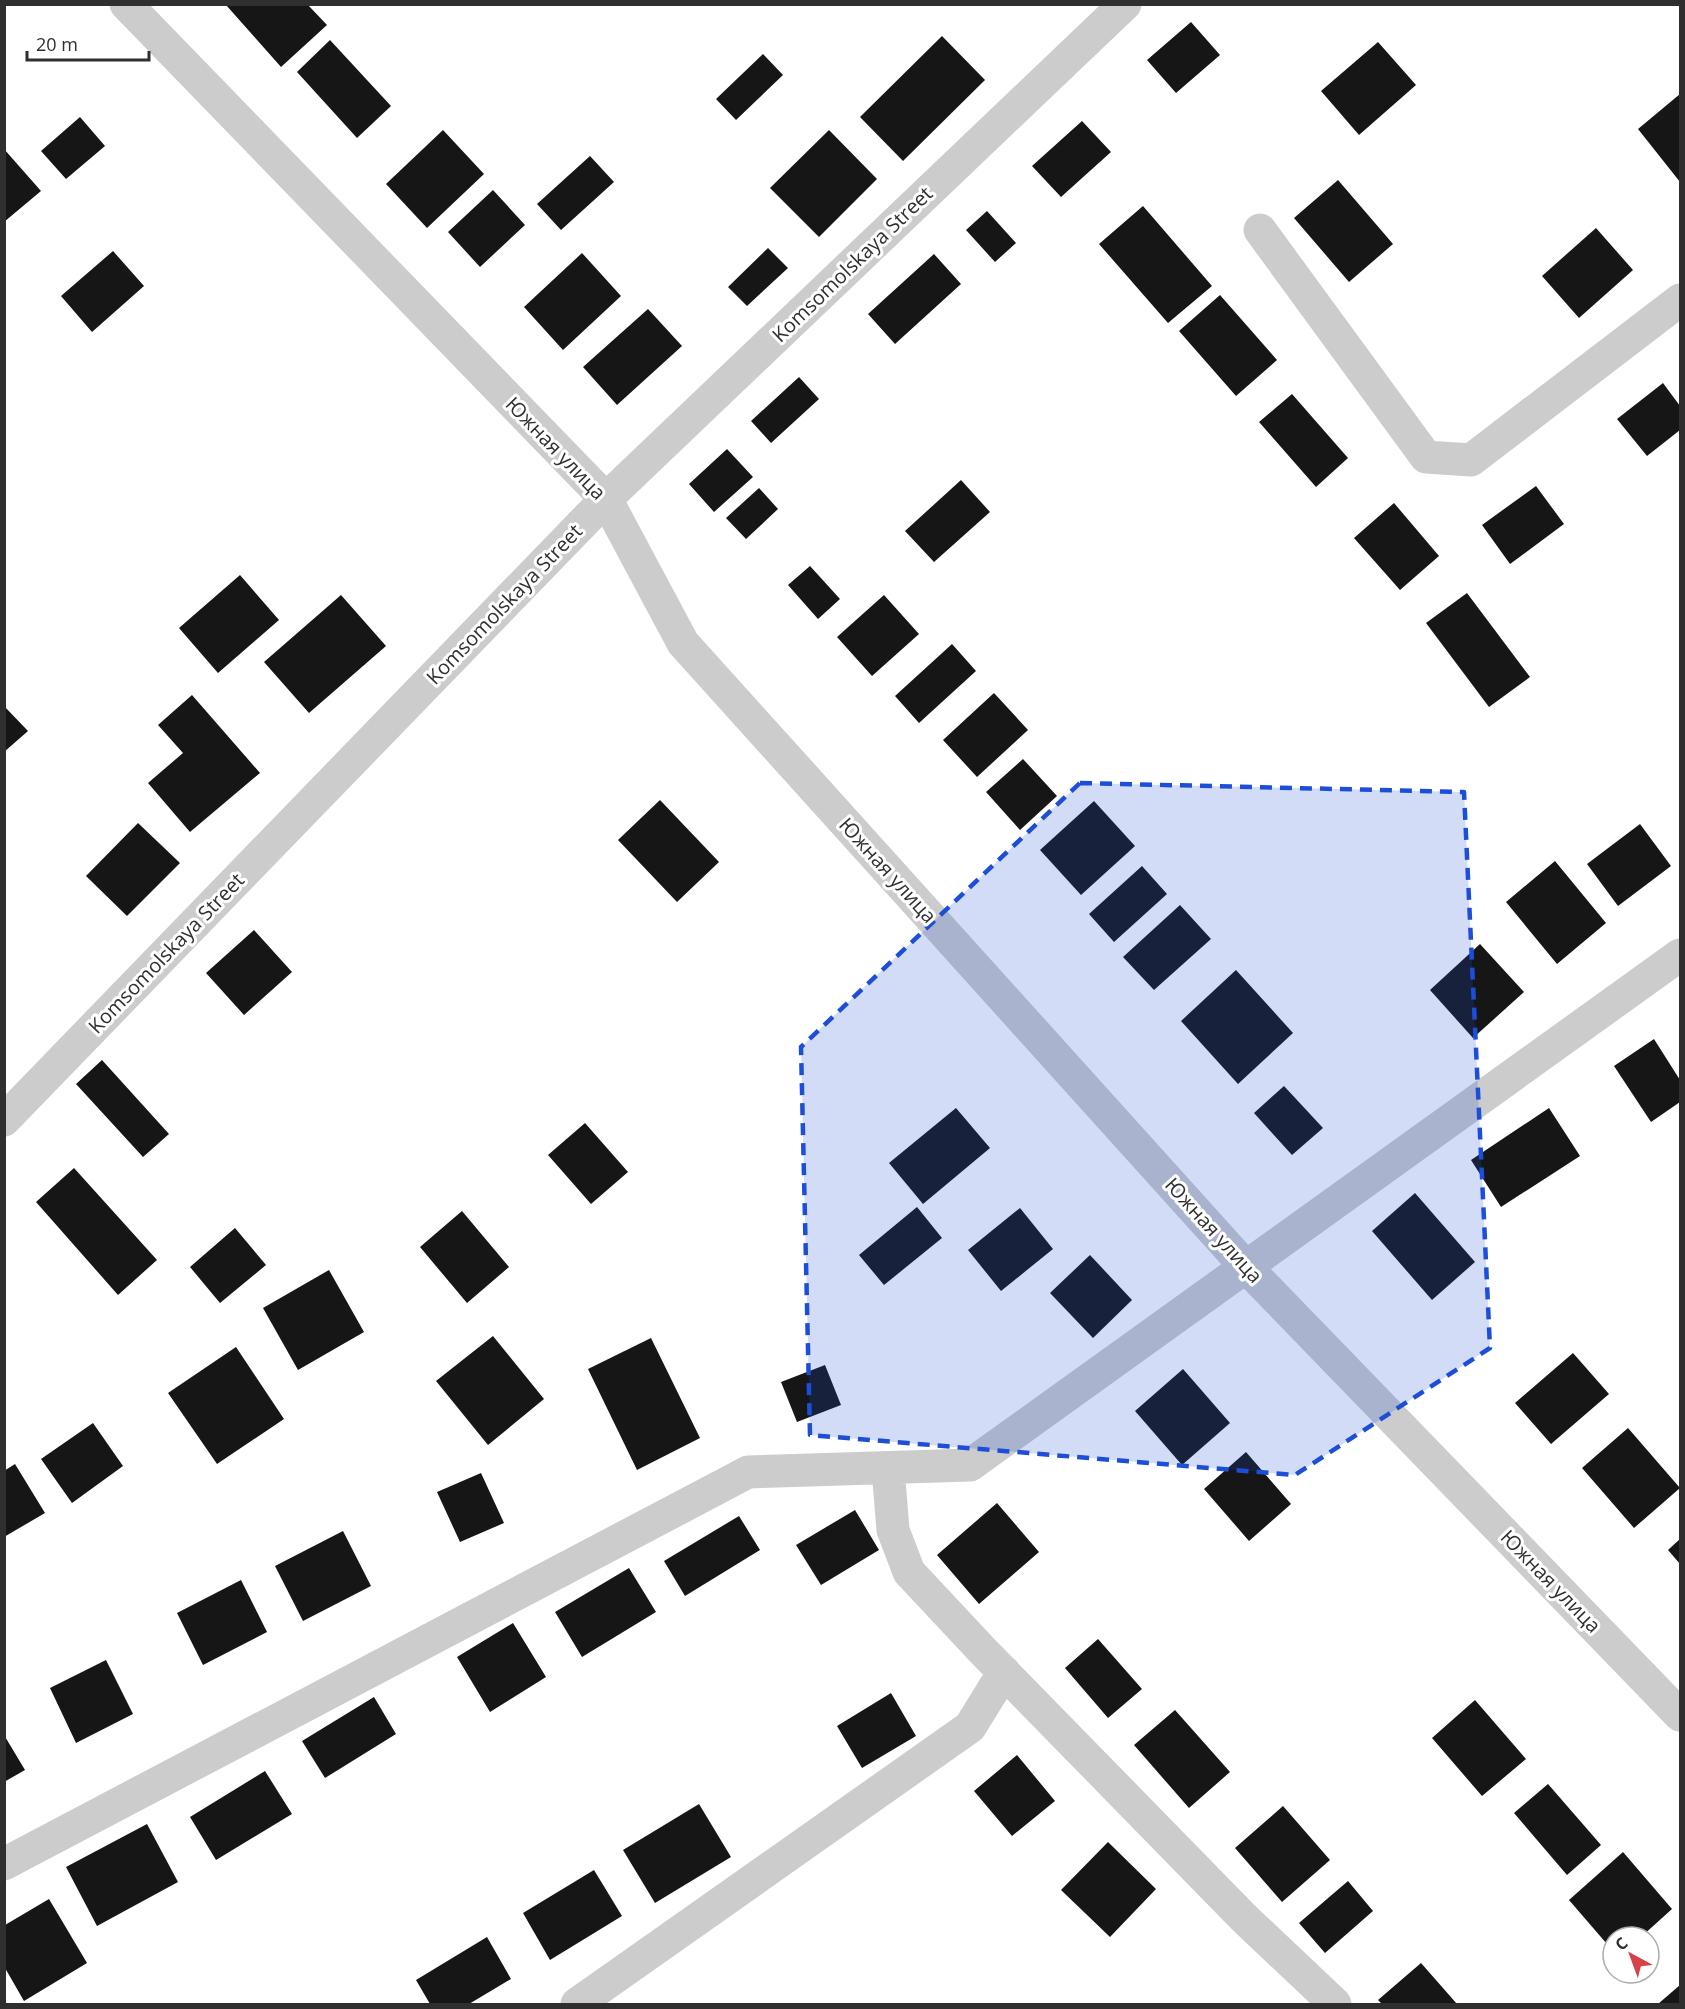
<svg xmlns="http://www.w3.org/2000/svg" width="1685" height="2009" viewBox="0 0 1685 2009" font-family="'Open Sans',sans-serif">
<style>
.building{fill:#161616}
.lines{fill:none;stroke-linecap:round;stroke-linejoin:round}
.minor{stroke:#ccc;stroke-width:33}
.marked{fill:#1d4ed8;fill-opacity:0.2;stroke:#1d4ed8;stroke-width:4.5;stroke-dasharray:12 8;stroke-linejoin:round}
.labels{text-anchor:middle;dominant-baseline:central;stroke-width:6;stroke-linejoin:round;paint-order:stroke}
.street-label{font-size:20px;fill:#2f2f2f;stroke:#fff}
</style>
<rect width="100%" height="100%" fill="#fff"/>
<path class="building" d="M226 5H308L327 25 281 67Z
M1191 22 1220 55 1176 93 1147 60Z
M942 36 985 80 903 161 860 117Z
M330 40 391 106 357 138 297 72Z
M1378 42 1416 85 1359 135 1321 91Z
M763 54 783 75 736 120 716 99Z
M1680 94V182L1638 129Z
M80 117 105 146 66 179 41 151Z
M1082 121 1111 152 1061 197 1032 166Z
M443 130 484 174 427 228 386 184Z
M829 130 877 179 819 237 770 188Z
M4 149 41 191 4 222Z
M590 156 614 182 561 230 537 204Z
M1338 180 1393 244 1349 282 1294 218Z
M493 190 525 225 480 267 448 232Z
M1143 206 1212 286 1168 323 1099 244Z
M987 211 1016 243 995 262 966 230Z
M1596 228 1633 270 1579 318 1542 276Z
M768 248 788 268 747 306 728 287Z
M113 251 144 286 92 332 61 296Z
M582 253 621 296 563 350 524 307Z
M934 254 961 284 895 344 868 314Z
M1220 295 1277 360 1236 396 1179 331Z
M648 309 682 346 617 405 583 367Z
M799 377 819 399 771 443 751 421Z
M1663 383 1680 406V430L1647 456 1617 419Z
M1292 394 1348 458 1316 487 1259 422Z
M727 449 753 477 714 512 689 484Z
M961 480 990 512 934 562 905 531Z
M1536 486 1564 524 1510 564 1482 525Z
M759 488 778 509 746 539 726 518Z
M1394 503 1439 556 1400 590 1354 538Z
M810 566 840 599 818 619 788 585Z
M240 575 279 620 218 673 179 628Z
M1467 593 1530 677 1489 707 1426 623Z
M341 595 386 646 309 713 264 662Z
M884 595 919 634 872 676 837 637Z
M952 644 976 671 919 723 895 696Z
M994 693 1028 730 977 777 943 740Z
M192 695 260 773 190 832 148 783 183 753 158 725Z
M4 706 28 731 4 752Z
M1023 759 1057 796 1020 830 986 792Z
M660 800 719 862 677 902 618 840Z
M1094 801 1135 846 1081 895 1040 850Z
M138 823 180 863 127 916 86 876Z
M1640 824 1671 866 1618 906 1587 864Z
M1555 861 1606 923 1557 964 1506 902Z
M1142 866 1167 894 1114 942 1089 914Z
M1180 905 1211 939 1154 990 1123 957Z
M254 930 292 972 244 1015 206 973Z
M1480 944 1524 992 1473 1038 1430 990Z
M1236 970 1293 1033 1238 1084 1181 1021Z
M1654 1039 1680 1080V1102L1651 1122 1614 1066Z
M102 1060 169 1134 143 1157 76 1084Z
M1284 1086 1323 1128 1292 1155 1254 1113Z
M956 1108 990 1148 923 1204 889 1163Z
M1549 1108 1580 1156 1501 1207 1471 1160Z
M585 1123 628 1172 591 1204 548 1155Z
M74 1168 157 1260 118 1295 36 1202Z
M1415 1193 1475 1262 1432 1300 1372 1231Z
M917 1207 942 1238 884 1285 859 1255Z
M1020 1208 1053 1249 1001 1291 968 1250Z
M462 1211 509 1267 467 1303 420 1247Z
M235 1228 266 1265 220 1303 190 1267Z
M1090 1255 1132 1300 1093 1338 1050 1293Z
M329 1270 364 1332 298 1370 263 1308Z
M493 1336 544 1399 488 1445 436 1381Z
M651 1338 700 1438 637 1470 588 1369Z
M236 1347 284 1419 217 1464 168 1393Z
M1573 1353 1609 1394 1551 1444 1515 1403Z
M825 1365 841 1405 797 1422 781 1382Z
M1183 1369 1230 1423 1182 1465 1135 1411Z
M93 1423 123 1466 72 1503 41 1459Z
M1628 1428 1680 1488 1634 1528 1582 1468Z
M1246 1452 1291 1504 1249 1541 1204 1489Z
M15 1464 45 1513 4 1537V1471Z
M481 1473 504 1523 460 1542 437 1492Z
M997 1503 1039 1552 979 1604 937 1555Z
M855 1510 879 1550 821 1585 796 1545Z
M739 1516 760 1550 685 1596 664 1561Z
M343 1531 371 1586 303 1621 275 1566Z
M1680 1539V1564L1668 1550Z
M629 1568 656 1612 582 1657 555 1612Z
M241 1580 267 1632 203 1665 177 1613Z
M513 1623 546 1677 490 1712 457 1657Z
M1098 1639 1142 1689 1108 1718 1065 1668Z
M106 1660 133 1714 76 1743 50 1688Z
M891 1693 916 1736 862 1768 837 1726Z
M374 1697 396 1734 325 1778 302 1741Z
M1475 1700 1526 1759 1482 1796 1432 1738Z
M1175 1710 1230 1772 1189 1808 1134 1745Z
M4 1735 25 1770 4 1782Z
M1017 1755 1055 1801 1012 1836 974 1791Z
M265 1771 292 1814 216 1860 190 1817Z
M1548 1784 1601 1845 1567 1875 1514 1813Z
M699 1804 731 1857 655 1903 623 1850Z
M1283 1806 1330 1860 1282 1902 1235 1848Z
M147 1824 178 1882 97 1926 66 1867Z
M1108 1842 1156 1889 1110 1937 1061 1890Z
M1623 1852 1672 1909 1641 1937H1613V1951L1569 1900Z
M594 1870 622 1916 550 1960 523 1913Z
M1348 1881 1373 1911 1325 1953 1299 1923Z
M49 1899 87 1963 24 2001 5 1968V1925Z
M487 1937 511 1979 469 2004H430L416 1980Z
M1421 1963 1457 2004H1382L1378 2000Z
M1680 1985V2004H1658Z"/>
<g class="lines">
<path class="minor" d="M126 4 606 499 683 643 1246 1267 1680 1715
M1260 230 1426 457 1471 460 1680 300
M4 1120 606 499 1125 4
M888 1468 893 1530 909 1572 982 1650 1244 1918 1335 2004
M4 1864 748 1472 970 1465 1680 955
M577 2004 970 1727 1004 1672"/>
</g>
<path class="marked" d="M1080 783 1464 792 1490 1348 1295 1475 810 1435 801 1047Z"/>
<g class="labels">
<g class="street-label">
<text transform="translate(852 264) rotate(-44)">Komsomolskaya Street</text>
<text transform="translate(556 448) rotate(46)">Южная улица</text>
<text transform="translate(504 604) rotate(-46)">Komsomolskaya Street</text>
<text transform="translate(888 870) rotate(48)">Южная улица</text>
<text transform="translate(166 953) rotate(-46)">Komsomolskaya Street</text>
<text transform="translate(1214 1230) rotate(48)">Южная улица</text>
<text transform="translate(1551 1581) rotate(46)">Южная улица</text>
</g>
</g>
<rect width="1685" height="2009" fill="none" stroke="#2f2f2f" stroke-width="12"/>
<g transform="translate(1631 1955) rotate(319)"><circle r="28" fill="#ffffff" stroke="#acacac" stroke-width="1.5"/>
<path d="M0-4.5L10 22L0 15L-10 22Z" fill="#d7414a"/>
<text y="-9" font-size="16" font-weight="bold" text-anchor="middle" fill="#2f2f2f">С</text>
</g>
<path d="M27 51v9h122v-9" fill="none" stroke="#2f2f2f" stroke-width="3"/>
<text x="36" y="51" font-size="18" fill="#2f2f2f" stroke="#ffffff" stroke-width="4.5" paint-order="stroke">20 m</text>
</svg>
